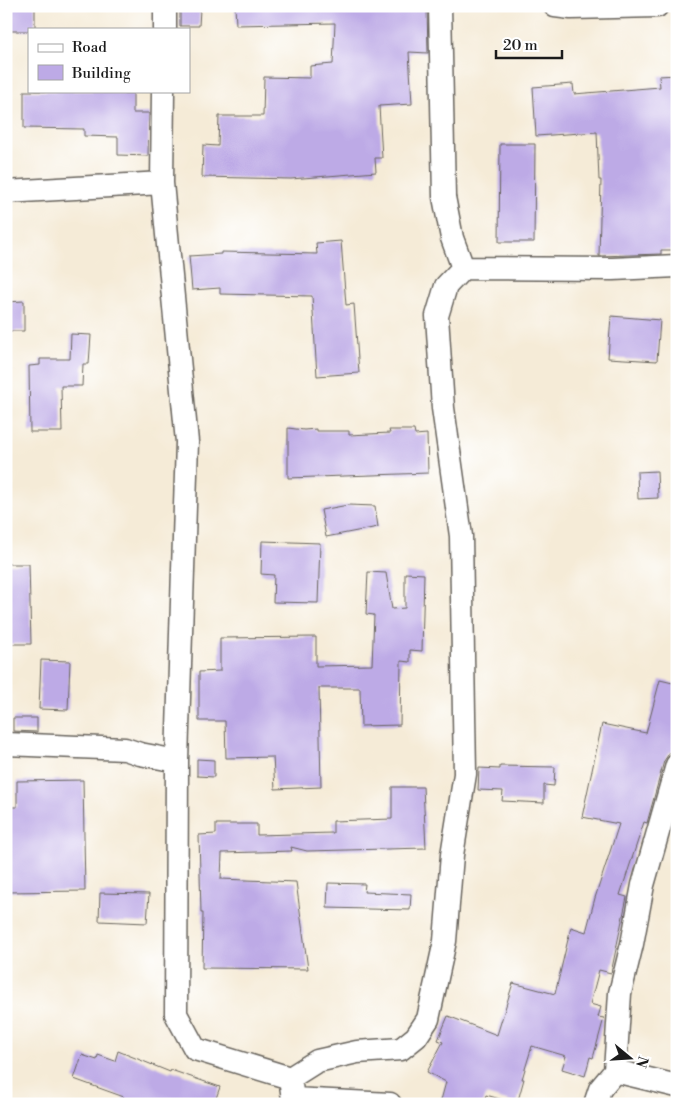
<svg xmlns="http://www.w3.org/2000/svg" width="683" height="1110" viewBox="0 0 683 1110" font-family="'Libre Bodoni',serif">
<style>
.building{fill:#bdaae6}
.lines{fill:none;stroke-linecap:round;stroke-linejoin:round}
.minor-casing{stroke:#68645d;stroke-width:25}
.minor{stroke:#fff;stroke-width:22}
</style>
<rect width="100%" height="100%" fill="#fff"/>
<filter id="ink" filterUnits="userSpaceOnUse"><feTurbulence type="fractalNoise" baseFrequency=".02" numOctaves="2"/><feDisplacementMap in="SourceGraphic" scale="10" xChannelSelector="R" yChannelSelector="G"/><feConvolveMatrix kernelMatrix="1 2 1 2 8 2 1 2 1" color-interpolation-filters="sRGB"/></filter>
<filter id="wash" filterUnits="userSpaceOnUse"><feTurbulence type="fractalNoise" baseFrequency=".0096" numOctaves="4" result="noise"/><feDisplacementMap in="SourceGraphic" scale="20" xChannelSelector="R" yChannelSelector="G"/><feGaussianBlur stdDeviation="1.12" result="paint"/><feColorMatrix in="noise" values="0 0 0 0 0 0 0 0 0 0 0 0 0 0 0 0 0 1.4 0 .05"/><feComposite in="paint" operator="in"/></filter>
<g filter="url(#wash)">
<rect width="100%" height="100%" fill="#f5ebd7"/>
<g id="blocks">
<path class="building" d="M6 6H35V29H29V31H6Z
M235 6H387L427 8 428 53 409 52 412 104 379 106 382 158H375L376 172 291 179 202 177 203 145 218 146 219 116H263L264 77 310 78V66L333 64 335 23 236 25Z
M180 8 200 9 199 26H180Z
M677 75V250H661V254L599 256 601 180H599L597 132 536 136 533 87 573 84 574 94 660 87 659 76Z
M24 91H111V93H133V113H149L148 156 118 155V137L84 136V129L24 128Z
M500 144H535L534 242H499Z
M341 241 346 305 354 304 359 373 317 376 312 296 220 294V288L192 290 189 256 221 254V252L317 254 316 243Z
M24 301V331H6V302Z
M611 316 660 320 657 361 608 358Z
M71 334 91 335 89 364H83L82 386H61L62 432H30L29 366 40 365V359H70Z
M288 428 304 430 316 429V431H349V435L390 433 389 430H414L415 435 427 434 428 473 288 478Z
M657 471 658 498 638 499 637 472Z
M348 505 375 506 378 527 326 537 321 510Z
M262 541 320 543 318 603 273 602 274 575 261 574Z
M6 564H29L31 644H6Z
M368 572 386 573 392 609 405 608V573L424 574 422 651 410 650V662L401 661 400 725 361 726 360 688H319L321 787 275 789 273 757 226 758 225 721H199V672L220 671V638L316 637V666L372 665 374 615 366 614Z
M41 660 70 661 68 710 39 709Z
M660 680 677 684V752H670L664 761 647 823 644 822 620 895 627 897 611 973 599 970 590 1004 601 1007 598 1017 604 1018 593 1058 590 1057 585 1076 562 1069 566 1056 532 1046 522 1079H524L517 1104 486 1095 483 1104H440L446 1082 427 1072 443 1042 438 1040 448 1016 497 1035 513 983 555 994 571 927 586 932 595 898 619 824 582 817 602 724 646 733Z
M13 718H37V732L13 731Z
M197 759 214 760V777L197 776Z
M500 766 555 767 554 786 544 785V803L502 801 503 791 478 790 479 768 500 769Z
M83 780 85 891 6 892V807H17V781Z
M392 787H423L426 848 307 851 291 847 292 851 222 853 221 879 296 882 308 969 202 968 203 913H201L199 835 216 834V824H257V835L333 833V821L392 819Z
M328 883 365 884 364 892 411 894 410 910 327 908Z
M100 893 149 894 147 923 99 921Z
M118 1051 170 1072 171 1070 220 1087 214 1104H121L124 1097 74 1079 82 1055 97 1060 98 1055 115 1061Z"/>
</g>
</g>
<g filter="url(#ink)">
<use href="#blocks" fill-opacity="0" stroke="#68645d" stroke-width="1"/>
<g class="lines">
<g class="minor-casing">
<path id="minor" d="M555 6 571 8 657 6
M165 29V6
M163 91 162 183 187 442 177 761 176 1014 195 1049 290 1078
M6 192 162 183
M463 268 613 269 677 266
M6 744 125 749 140 754 177 761
M615 1071 677 1086
M293 1099 390 1104
M292 1104 293 1099 290 1078 317 1061 357 1052 401 1049 416 1037 428 1019 445 941 452 855 465 774 461 536 443 408 437 316 446 286 463 268 452 238 444 197 440 6
M595 1104 600 1089 615 1071 620 993 632 944 643 885 677 765"/>
</g>
<use href="#minor" class="minor"/>
</g>
</g>
<rect width="683" height="1110" fill="none" stroke="#fff" stroke-width="25"/>
<rect x="28" y="28" width="162" height="65" fill="#ffffff" stroke="#a4a4a4"/>
<rect x="38" y="44" width="25" height="8" fill="#ffffff" stroke="#a4a4a4"/>
<text x="72" y="52" font-size="15" fill="#1c1c1c">Road</text>
<rect x="38" y="65" width="25" height="15" fill="#bdaae6" stroke="#a4a4a4"/>
<text x="72" y="78" font-size="15" fill="#1c1c1c">Building</text>
<g transform="translate(630 1058) rotate(108)" stroke="#ffffff" stroke-width="4" paint-order="stroke">
<path d="M0-4L9 19L0 12L-9 19Z" fill="#1c1c1c"/>
<text y="-8" font-size="14" font-weight="bold" text-anchor="middle" fill="#1c1c1c">N</text>
</g>
<path d="M496 50v8h66v-8" fill="none" stroke="#1c1c1c" stroke-width="2.5"/>
<text x="503" y="50" font-size="15" fill="#1c1c1c" stroke="#ffffff" stroke-width="4" paint-order="stroke">20 m</text>
</svg>
